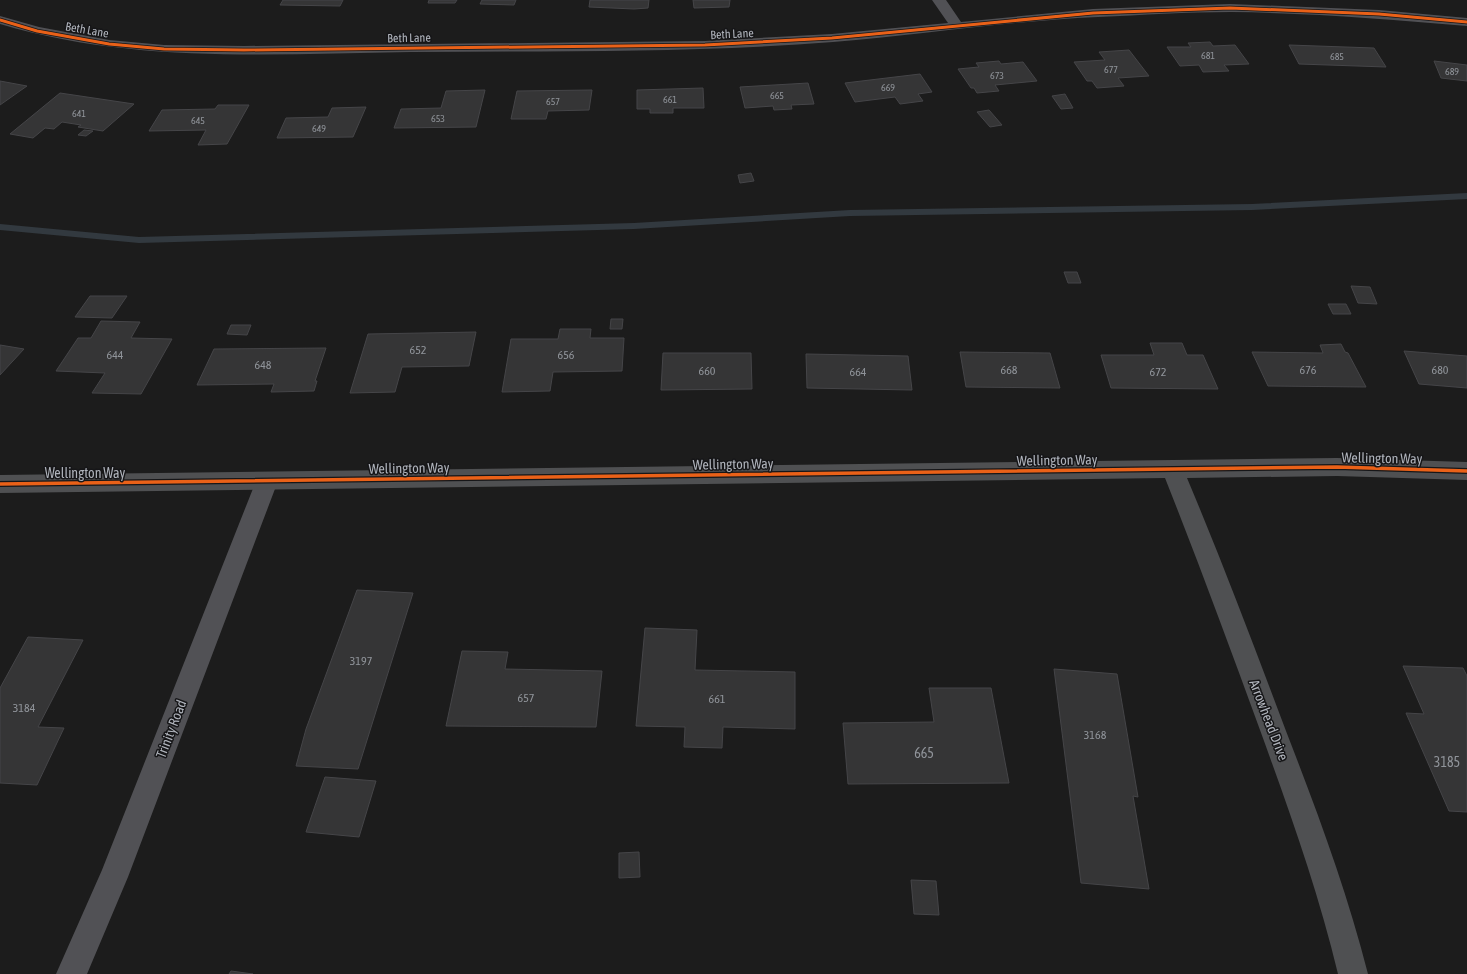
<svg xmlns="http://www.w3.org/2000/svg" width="1467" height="974" viewBox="0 0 1467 974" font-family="'Asap Condensed',sans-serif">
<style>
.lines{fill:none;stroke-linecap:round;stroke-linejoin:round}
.stream{fill:#32393f;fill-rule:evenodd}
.building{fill:#353536;stroke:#454548}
.street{fill:#515155;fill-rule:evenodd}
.secondary{fill:#4f5052;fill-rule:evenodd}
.cycleway-far1-casing{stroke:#161618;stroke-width:4.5}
.cycleway-casing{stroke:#161618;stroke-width:6}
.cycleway-far1{stroke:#ea6118;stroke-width:3}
.cycleway{stroke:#ea6118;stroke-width:3.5}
.labels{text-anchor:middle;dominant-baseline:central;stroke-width:3;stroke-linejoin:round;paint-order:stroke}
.far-number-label{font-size:10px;fill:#90949a}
.far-street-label{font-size:12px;fill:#afb3bb;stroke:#161618}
.number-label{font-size:12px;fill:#90949a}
.street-label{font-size:14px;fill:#afb3bb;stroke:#161618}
.near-number-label{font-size:14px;fill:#90949a}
</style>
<rect width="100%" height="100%" fill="#1c1c1c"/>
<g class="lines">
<path class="stream" d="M1467 193V199L1252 210 850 216 634 229 139 243 0 230V224L139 237 634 223 850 210 1252 204Z"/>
</g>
<path class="building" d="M283 0H343L340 6 280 5Z
M429 0H457L455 3H428Z
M482 0H516L514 5 480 4Z
M590 0H649L648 8 634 9 589 7Z
M693 0H730L729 7 694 8Z
M1210 42 1213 46 1235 45 1249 64 1224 65 1229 71 1203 72 1199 65 1180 66 1167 47H1191L1188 43Z
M1289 45 1374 48 1386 67 1299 64Z
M1129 50 1149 76 1118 78 1124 86 1097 88 1092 81H1087L1074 62 1105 60 1099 52Z
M999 61 1001 64 1023 62 1037 81 995 85 999 91 977 93 974 88H971L958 69 979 67 976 63Z
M1434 61 1467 65V81L1441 78Z
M920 74 932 92 918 94 923 101 900 104 895 97 855 102 845 83Z
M0 81 27 86 0 105Z
M808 83 814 104 791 105 792 109 774 110 773 106 745 108 740 87Z
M703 88 704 108H673V113H650V109H637V90Z
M485 90 476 127 394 128 401 109 441 108 446 91Z
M592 90 589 110 548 111 546 119H511L517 91Z
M60 93 134 104 103 131 78 127 81 125 62 122 54 129 45 128 33 138 10 134Z
M1065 94 1073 108 1061 109 1052 96Z
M218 105H249L227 144 198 145 206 130 149 131 162 110 215 109Z
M366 107 353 137 277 138 286 118 328 117 332 108Z
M989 110 1002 125 990 127 977 112Z
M84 130 93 131 86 136 78 135Z
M751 173 754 181 740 183 738 175Z
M1064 272H1077L1081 283H1068Z
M1351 286 1370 287 1377 304 1358 303Z
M90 296H127L112 318 75 317Z
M1328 304H1346L1351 314H1333Z
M611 319H623L622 329H610Z
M101 321 140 322 131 338 172 339 141 394 92 393 105 373 56 371 78 338H91Z
M231 325H251L247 335 227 334Z
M560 329H591L590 338H624L622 371 553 372 550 391 502 392 511 339H558Z
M476 332 469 366 402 367 395 392 350 393 368 334Z
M1150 343H1182L1187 355H1203L1218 389 1111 388 1101 355H1154Z
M1341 344 1345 352 1348 353 1366 387 1268 386 1252 352 1323 353 1320 345Z
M0 345 24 349 0 375Z
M326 348 315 381H317L314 391 271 392 274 384 197 385 214 349Z
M1404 351 1467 356V388L1419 384Z
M960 352 1050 353 1060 388 966 387Z
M663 353H751L752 389 661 390Z
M806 354 908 356 912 390 807 388Z
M357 590 413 593 358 769 296 766 306 729Z
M645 628 697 630 695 670 795 672V729L723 727 722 748 684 747 685 727 636 726Z
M28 637 83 640 38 727 64 728 37 785 0 783V688Z
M462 651 508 652 505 669 602 671 596 727 446 726Z
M1403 666 1463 668 1467 676V812L1449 811 1406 713 1424 714Z
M1054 669 1117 674 1138 797 1133 796 1149 889 1081 883Z
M929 688H991L1009 783 848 784 843 723 934 722Z
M325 777 376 781 359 837 306 832Z
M639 852 640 877 619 878V853Z
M911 880 936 881 939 915 914 914Z
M231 971 253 974H229Z"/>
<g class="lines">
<path class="street" d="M932 0H946L961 22 1093 9 1230 4 1379 10 1467 18V26C1389 19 1310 13 1231 12 1187 12 1142 15 1098 17 1009 21 921 35 833 42 693 53 552 51 411 52 274 54 134 64 0 24V16L39 27 109 40 164 45 244 46 705 41 832 34 948 23Z
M267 472 275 475 278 481 128 877 87 974H56L102 870 256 481 259 475Z"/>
<path class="secondary" d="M1337 458 1467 462V480L1337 476 1187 478C1222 561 1254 646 1286 731 1317 811 1347 891 1368 974H1338C1318 890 1289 810 1260 730 1229 645 1198 561 1165 478L0 493V475Z"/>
<g class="cycleway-far1-casing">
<path id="cycleway-far1" d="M0 20 37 31 109 44 164 49 244 50 705 45 832 38 1093 13 1230 8 1379 14 1467 22"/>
</g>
<g class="cycleway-casing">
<path id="cycleway" d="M0 484 1337 467 1467 471"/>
</g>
<use href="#cycleway-far1" class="cycleway-far1"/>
<use href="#cycleway" class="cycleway"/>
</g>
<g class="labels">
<g class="far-number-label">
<text x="1208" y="55">681</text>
<text x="1337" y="56">685</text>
<text x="1111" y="69">677</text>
<text x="1452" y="71">689</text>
<text x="997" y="75">673</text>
<text x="888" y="87">669</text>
<text x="777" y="95">665</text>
<text x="670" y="99">661</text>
<text x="553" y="101">657</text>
<text x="79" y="113">641</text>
<text x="438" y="118">653</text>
<text x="198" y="120">645</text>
<text x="319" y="128">649</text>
</g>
<g class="far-street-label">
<text transform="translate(87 30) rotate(10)">Beth Lane</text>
<text transform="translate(732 34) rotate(-3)">Beth Lane</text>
<text transform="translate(409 38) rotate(-1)">Beth Lane</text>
</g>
<g class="number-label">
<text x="418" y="350">652</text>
<text x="115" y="355">644</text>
<text x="566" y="355">656</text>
<text x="263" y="365">648</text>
<text x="1009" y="370">668</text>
<text x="1308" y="370">676</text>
<text x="1440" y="370">680</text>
<text x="707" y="371">660</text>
<text x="858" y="372">664</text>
<text x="1158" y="372">672</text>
<text x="361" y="661">3197</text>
<text x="526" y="698">657</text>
<text x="717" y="699">661</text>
<text x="24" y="708">3184</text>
<text x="1095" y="735">3168</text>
</g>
<g class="street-label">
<text transform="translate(1382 458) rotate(1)">Wellington Way</text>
<text transform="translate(1057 460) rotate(-1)">Wellington Way</text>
<text transform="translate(733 464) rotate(-1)">Wellington Way</text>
<text transform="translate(409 468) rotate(-1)">Wellington Way</text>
<text x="85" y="473">Wellington Way</text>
<text transform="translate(1269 720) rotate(69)">Arrowhead Drive</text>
<text transform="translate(171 729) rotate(-69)">Trinity Road</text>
</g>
<g class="near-number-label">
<text x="924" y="753">665</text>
<text x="1447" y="762">3185</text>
</g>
</g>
</svg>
